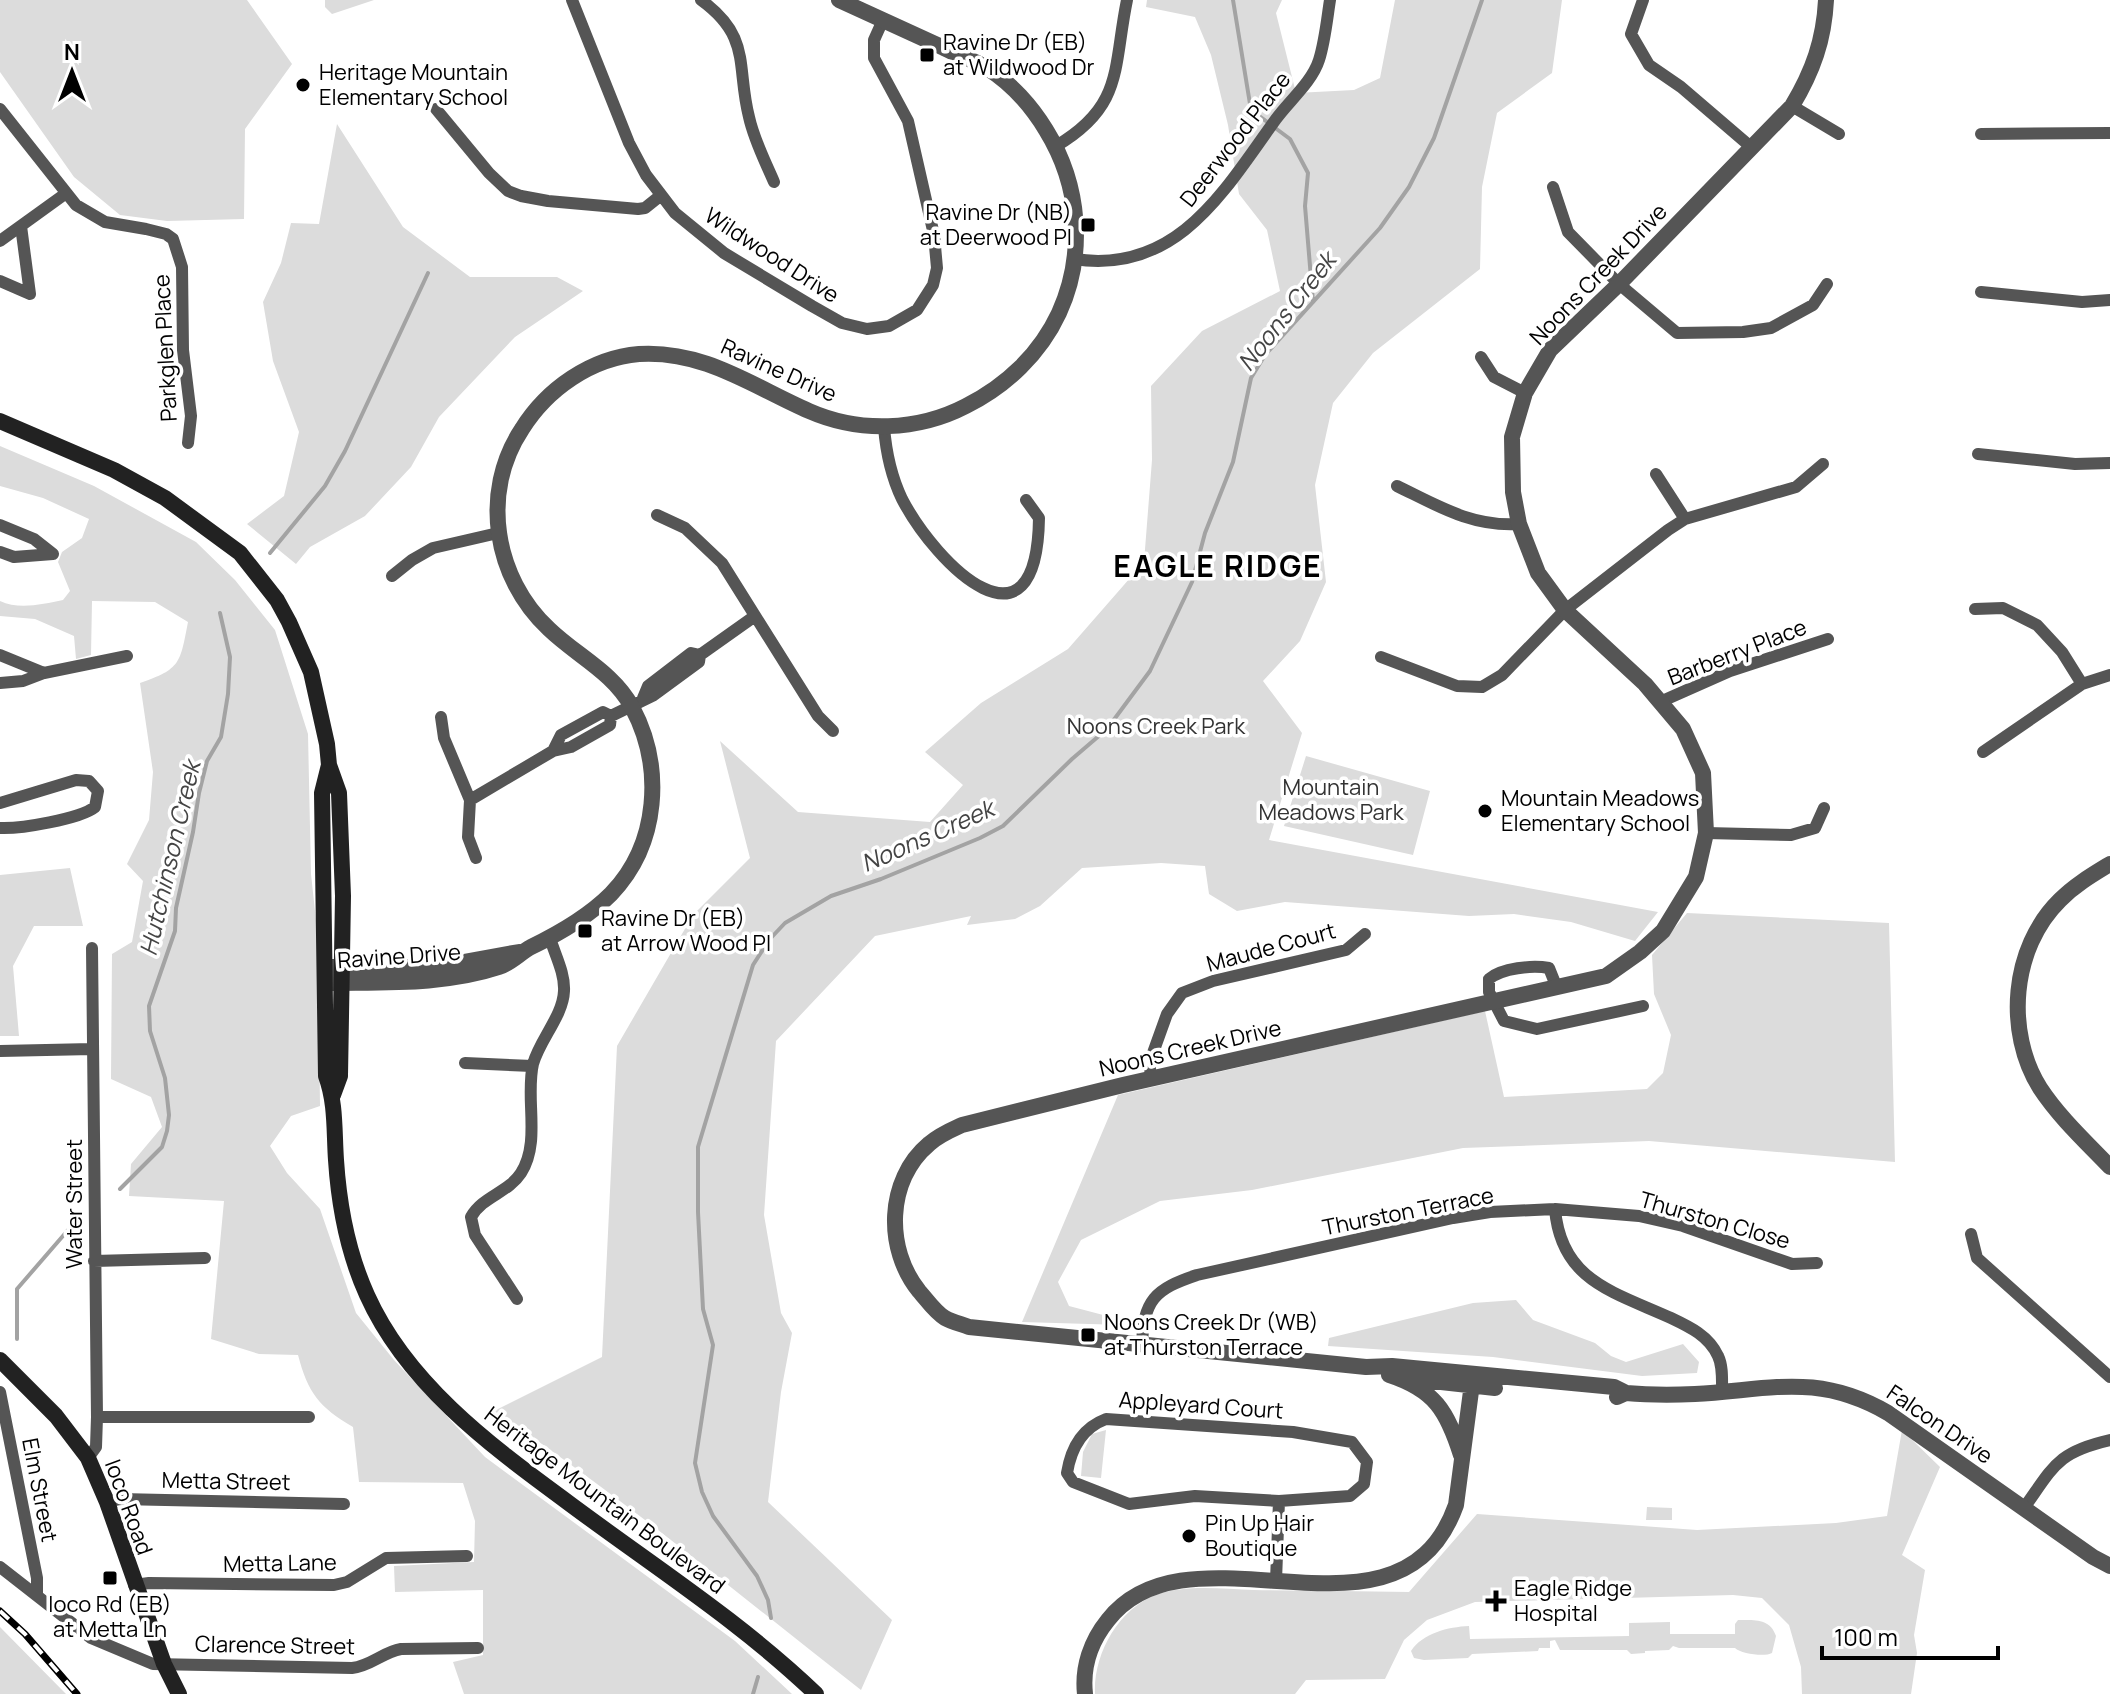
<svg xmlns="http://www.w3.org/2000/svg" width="2110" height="1694" viewBox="0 0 2110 1694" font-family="Manrope,sans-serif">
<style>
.green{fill:#dcdcdc}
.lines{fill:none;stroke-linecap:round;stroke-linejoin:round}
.stream{stroke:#a3a3a3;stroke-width:4}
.minor{stroke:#555;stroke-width:12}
.tertiary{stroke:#555;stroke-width:16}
.secondary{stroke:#222;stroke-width:16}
.rail-casing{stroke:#000;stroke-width:7}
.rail{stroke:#fff;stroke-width:4;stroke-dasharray:12;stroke-linecap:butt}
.poi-dot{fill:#000;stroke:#fff;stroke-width:3}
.labels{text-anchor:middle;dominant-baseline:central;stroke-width:7;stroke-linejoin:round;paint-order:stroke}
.poi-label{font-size:22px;fill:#000;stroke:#fff;text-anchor:start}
.street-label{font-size:22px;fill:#000;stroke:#fff}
.park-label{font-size:22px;fill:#333;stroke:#fff}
.water-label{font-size:24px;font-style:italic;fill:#444;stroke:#fff}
.district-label{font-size:30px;font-weight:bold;letter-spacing:2px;fill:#000;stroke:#fff}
</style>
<rect width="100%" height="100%" fill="#fff"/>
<path class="green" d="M0 0H247L292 64 245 129 244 219 167 221 120 215 74 177 0 72Z
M325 0H374L332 14 325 7Z
M1147 0H1282L1276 13 1296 93 1354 90 1380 78 1395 0H1562L1552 73 1497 113 1482 187 1480 269 1373 353 1333 403 1315 485 1326 582 1300 641 1263 681 1302 733 1269 840 1658 912 1635 941 1571 922 1514 914 1469 916 1285 902 1237 911 1209 894 1205 866 1161 863 1082 868 1040 906 1015 919 967 925 971 916 875 936 776 1041 764 1215 781 1313 792 1333 781 1392 768 1502 892 1620 861 1690C740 1596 622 1496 494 1411L602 1357 617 1046 693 915 750 858 720 741 798 812 930 822 963 785 925 752 981 703 1068 649 1144 562 1152 460 1151 386 1202 331 1280 291 1267 230 1239 194 1228 125 1211 55 1195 17 1146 7Z
M337 124 403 227 470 277H557L583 291 515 337 439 417 411 467 365 516 310 547 296 564 247 524 284 496 299 432 273 361 263 302 281 263 291 223 319 224Z
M0 446 94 486 196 542 235 580 275 630 308 734 311 874 318 939 320 1106 291 1116 270 1146 287 1173 320 1209 356 1313 394 1360 485 1457 735 1641 792 1694H464L453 1662 483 1655V1590L395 1592 394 1566 474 1562 475 1521 463 1483 359 1482 353 1427C319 1407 308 1393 298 1355L259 1354 211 1339 224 1201 129 1196 131 1164 162 1127 151 1097 111 1079 112 954 132 942 143 881 127 864 149 820 153 772 140 683C181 669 180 663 188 622L155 602 92 601 91 655 76 659 74 636 35 619 0 616V601C19 610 43 604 63 600L70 591 58 562 62 552 82 538 89 519 43 498 0 486Z
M1306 756 1430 791 1413 855 1284 826Z
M70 868 83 926H34L13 966 19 1036H0V875Z
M1687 913 1889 923 1895 1162 1649 1141 1463 1148 1252 1190 1160 1201 1081 1240 1058 1282 1069 1306 1126 1321 1123 1325 1022 1322 1118 1095 1485 1011 1504 1097 1647 1089 1663 1073 1671 1035 1654 994 1652 955Z
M1516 1300 1533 1320 1595 1343 1611 1356 1626 1362 1683 1344 1699 1362 1697 1373 1642 1376 1493 1357 1328 1346 1329 1338 1473 1303Z
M1106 1430 1101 1478 1081 1476 1083 1452 1092 1434Z
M1902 1430 1940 1467 1902 1555 1925 1570 1914 1635 1917 1653 1911 1694H1802L1801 1667 1789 1625 1762 1598 1733 1595 1475 1602 1427 1620 1404 1640 1385 1679 1306 1680 1295 1694H1095C1093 1655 1118 1609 1156 1595 1186 1584 1222 1589 1254 1590 1306 1591 1357 1591 1409 1592L1477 1514 1697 1530 1836 1523 1887 1516Z
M1647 1507 1672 1508V1520H1646Z
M1738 1620C1754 1620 1770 1618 1776 1636L1772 1653C1765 1657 1741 1654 1735 1648H1679L1673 1646 1669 1650 1645 1651V1653L1631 1654 1627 1650H1560L1555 1640 1550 1641V1648H1539L1538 1651 1472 1654 1468 1658 1424 1660 1414 1658 1411 1651C1423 1633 1448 1627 1469 1626L1470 1639 1629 1636V1623L1670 1622V1634H1735V1624Z
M0 1627 66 1694H0Z"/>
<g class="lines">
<path class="stream" d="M1233 0 1251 110 1290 139 1308 173 1305 206 1313 302
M270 553 325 486 345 451 428 273
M120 1189 162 1147 167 1131 169 1115 165 1078 150 1031 149 1006 175 931 176 908 193 832 199 793 207 761 221 737 228 694 230 657 220 613
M17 1339V1289L75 1222
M771 1618 768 1600 757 1576 713 1516 702 1492 695 1463 713 1345 703 1309 698 1212V1147L753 965 769 940 785 923 831 896 881 879 980 838 1003 826 1072 759 1107 729 1150 671 1192 582 1205 533 1233 462 1251 378 1265 355 1380 228 1409 187 1434 138 1482 0
M753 1694 758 1677"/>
<path class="minor" d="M572 0 629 143 646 175 675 213 724 253 812 306 842 323 867 329 889 326 917 310 933 285 937 268 934 235 908 121 874 58V40L883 20
M701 0C752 37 736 66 749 117 754 140 765 161 774 182
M1643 0 1631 34 1649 65 1681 87 1751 147
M1792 106 1839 134
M0 109 76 205 105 222 146 229 166 234 173 239 182 267 183 350 191 416 188 443
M436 109 489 173 508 191 521 196 548 201 638 209 645 208 660 196
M1981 134 2110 133
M1056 146C1124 106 1113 68 1127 0
M1553 187 1568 232 1619 284 1677 333 1743 332 1771 328 1813 305 1827 284
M0 241 65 194
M1074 259C1177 275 1224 191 1276 119 1289 101 1312 82 1319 60 1325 41 1327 19 1330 0
M0 281 30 294 21 226
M1981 292 2082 302 2110 300
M1481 357 1494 377 1525 393
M884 427C886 452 891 476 902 499 937 566 1037 663 1039 518L1026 500
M1978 454 2075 464 2110 463
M1656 474 1685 519
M1397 486C1438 506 1472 527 1519 524
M657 515 685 528 722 563 818 716 833 731
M0 525 34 539 53 554
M0 552 14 557 53 554
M392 576 412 560 433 548 498 533
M1975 609 2003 608 2037 625 2062 652 2082 684
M0 655 44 673
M1381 657 1457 686 1482 687 1502 675 1565 610 1668 530 1685 519 1796 487 1823 464
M0 683 23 681 44 673 127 656
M643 698 648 686 691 653 700 655
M1660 702 1730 671 1828 639
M441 717 444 738 470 800 468 837 476 858
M553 751 561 735 603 712 611 716 654 695 699 662 700 655 755 616
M1983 752 2082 684 2110 675
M470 800 553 751 571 747 610 725 611 716
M0 803 76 780 89 781 98 791 95 807C80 819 20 829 0 828
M1706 833 1791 835 1815 828 1824 808
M1557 988 1549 968C1532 965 1502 968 1489 979V992L1504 1021 1537 1029 1643 1006
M0 1051 92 1049
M465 1063 532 1066
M1152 1079 1149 1064 1167 1014 1182 993 1213 981 1346 950 1365 934
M1555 1209C1561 1281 1614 1292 1671 1318 1690 1327 1709 1336 1718 1356 1723 1366 1722 1380 1722 1392
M1971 1234 1977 1258 2110 1377
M94 1261 205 1258
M517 1299 475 1235 471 1217C483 1196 508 1193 521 1173 541 1142 525 1098 533 1064 540 1039 563 1016 564 991 565 973 555 955 550 938
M1142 1346C1143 1300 1155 1289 1197 1275L1453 1218 1490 1212 1555 1209 1639 1216 1683 1226 1792 1264 1817 1263
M0 1392 37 1578V1595
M97 1417H309
M1106 1419 1293 1432 1352 1442 1367 1462 1364 1484 1350 1496 1279 1501 1195 1496 1129 1504 1073 1482 1067 1473C1071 1448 1082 1428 1106 1419Z
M88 1458 96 1447 97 1417 92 948
M107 1502 120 1499 344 1504
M2024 1508C2054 1466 2057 1452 2110 1440
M0 1567 91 1638 153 1664 352 1668C371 1666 383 1652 401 1649L478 1648
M1276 1581 1279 1501
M134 1585 149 1583 334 1585 347 1582 386 1558 467 1556"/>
<path class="tertiary" d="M2110 864C2092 875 2075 885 2060 900 2011 948 2005 1032 2040 1088 2059 1117 2086 1142 2110 1167
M328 967H436L519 952
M328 983C385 982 445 985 499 967 511 963 520 953 531 947 560 933 588 917 611 894 659 844 664 767 632 707 613 672 577 656 549 629 494 578 480 492 522 429 547 389 591 358 639 354 704 350 752 386 809 411 859 433 918 431 966 406 1006 386 1040 354 1059 313 1086 254 1080 185 1046 130 1032 107 1011 83 987 68 974 60 958 55 944 48 909 32 874 16 839 0
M1389 1375C1435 1390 1447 1411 1461 1455
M1414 1379 1495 1388
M1626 1393 1614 1387 1392 1366 1366 1367 969 1327C961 1324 952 1322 945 1318 935 1312 927 1300 919 1291 885 1249 886 1180 929 1144 939 1135 951 1130 962 1125L1123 1085 1606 976 1640 952 1663 931 1696 877 1706 833 1703 773 1683 729 1645 684 1565 610 1538 573 1519 524 1513 492 1512 437 1525 393 1550 350 1619 284 1792 106C1813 71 1824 40 1826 0
M1617 1397 1626 1393C1649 1395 1672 1395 1695 1394 1770 1390 1817 1372 1888 1413L2093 1557 2110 1566
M1085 1694C1082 1667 1091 1641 1108 1620 1191 1514 1400 1663 1456 1505L1473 1376"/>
<path class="secondary" d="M0 421 114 470 165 498 240 553 277 600 289 622 311 672 327 744 329 765 339 793 343 896 340 1076 333 1095
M329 765 322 793 326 1076C336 1103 334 1131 336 1160 339 1206 348 1253 367 1295 406 1382 487 1443 562 1498 647 1562 739 1620 816 1694
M0 1360 56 1416 88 1458 107 1502 164 1664 179 1694"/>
<g class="rail-casing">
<path id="rail" d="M0 1611 25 1634 77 1694"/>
</g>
<use href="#rail" class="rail"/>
</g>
<g class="poi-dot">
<rect x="919" y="47" width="16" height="16" rx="4"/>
<circle cx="303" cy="85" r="8"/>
<rect x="1080" y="217" width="16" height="16" rx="4"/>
<circle cx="1485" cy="811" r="8"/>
<rect x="577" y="923" width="16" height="16" rx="4"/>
<rect x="1080" y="1327" width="16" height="16" rx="4"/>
<circle cx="1189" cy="1536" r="8"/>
<rect x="102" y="1570" width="16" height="16" rx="4"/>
<path d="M1492 1589h8v8h8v8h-8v8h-8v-8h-8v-8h8z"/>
</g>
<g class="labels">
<g class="poi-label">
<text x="943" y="42">Ravine Dr (EB)<tspan x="943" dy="25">at Wildwood Dr</tspan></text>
<text x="319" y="72">Heritage Mountain<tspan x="319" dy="25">Elementary School</tspan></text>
<text x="1072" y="212" text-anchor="end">Ravine Dr (NB)<tspan x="1072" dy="25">at Deerwood Pl</tspan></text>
<text x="1501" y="798">Mountain Meadows<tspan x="1501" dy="25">Elementary School</tspan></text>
<text x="601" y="918">Ravine Dr (EB)<tspan x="601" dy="25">at Arrow Wood Pl</tspan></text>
<text x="1104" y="1322">Noons Creek Dr (WB)<tspan x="1104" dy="25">at Thurston Terrace</tspan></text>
<text x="1205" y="1523">Pin Up Hair<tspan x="1205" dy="25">Boutique</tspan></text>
<text x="1514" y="1588">Eagle Ridge<tspan x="1514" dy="25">Hospital</tspan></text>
<text x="110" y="1604" text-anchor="middle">Ioco Rd (EB)<tspan x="110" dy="25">at Metta Ln</tspan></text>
</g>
<g class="street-label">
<text transform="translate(1235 139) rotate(-52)">Deerwood Place</text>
<text transform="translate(772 255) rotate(33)">Wildwood Drive</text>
<text transform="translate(1598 274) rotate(-46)">Noons Creek Drive</text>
<text transform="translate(165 348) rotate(-93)">Parkglen Place</text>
<text transform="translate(779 370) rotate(24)">Ravine Drive</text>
<text transform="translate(1737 652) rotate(-21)">Barberry Place</text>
<text transform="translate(1271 947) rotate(-15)">Maude Court</text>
<text transform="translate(399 956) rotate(-4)">Ravine Drive</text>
<text transform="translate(1190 1048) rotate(-13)">Noons Creek Drive</text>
<text transform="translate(74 1204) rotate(-90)">Water Street</text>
<text transform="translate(1408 1211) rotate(-11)">Thurston Terrace</text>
<text transform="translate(1715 1220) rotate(16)">Thurston Close</text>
<text transform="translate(1201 1405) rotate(4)">Appleyard Court</text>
<text transform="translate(1940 1424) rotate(34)">Falcon Drive</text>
<text transform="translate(226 1481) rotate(1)">Metta Street</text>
<text transform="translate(40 1490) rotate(79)">Elm Street</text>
<text transform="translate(605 1500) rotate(37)">Heritage Mountain Boulevard</text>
<text transform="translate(129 1507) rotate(70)">Ioco Road</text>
<text transform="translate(280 1563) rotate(-1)">Metta Lane</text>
<text transform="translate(275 1645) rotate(1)">Clarence Street</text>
</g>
<g class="park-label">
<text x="1156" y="726">Noons Creek Park</text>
<text x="1331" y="787">Mountain<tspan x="1331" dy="25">Meadows Park</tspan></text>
</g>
<g class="water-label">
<text transform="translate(1286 311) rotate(-52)">Noons Creek</text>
<text transform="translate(927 835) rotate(-24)">Noons Creek</text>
<text transform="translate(169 858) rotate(-77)">Hutchinson Creek</text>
</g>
<g class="district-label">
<text x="1218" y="565">EAGLE RIDGE</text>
</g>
</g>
<g transform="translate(72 72)" stroke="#ffffff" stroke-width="6" paint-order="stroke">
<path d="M0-6L14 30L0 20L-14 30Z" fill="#000000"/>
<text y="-12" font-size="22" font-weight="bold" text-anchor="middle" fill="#000000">N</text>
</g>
<path d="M1822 1646v12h176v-12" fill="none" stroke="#000000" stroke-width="4"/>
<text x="1834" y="1646" font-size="24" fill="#000000" stroke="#ffffff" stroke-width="6" paint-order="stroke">100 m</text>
</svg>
